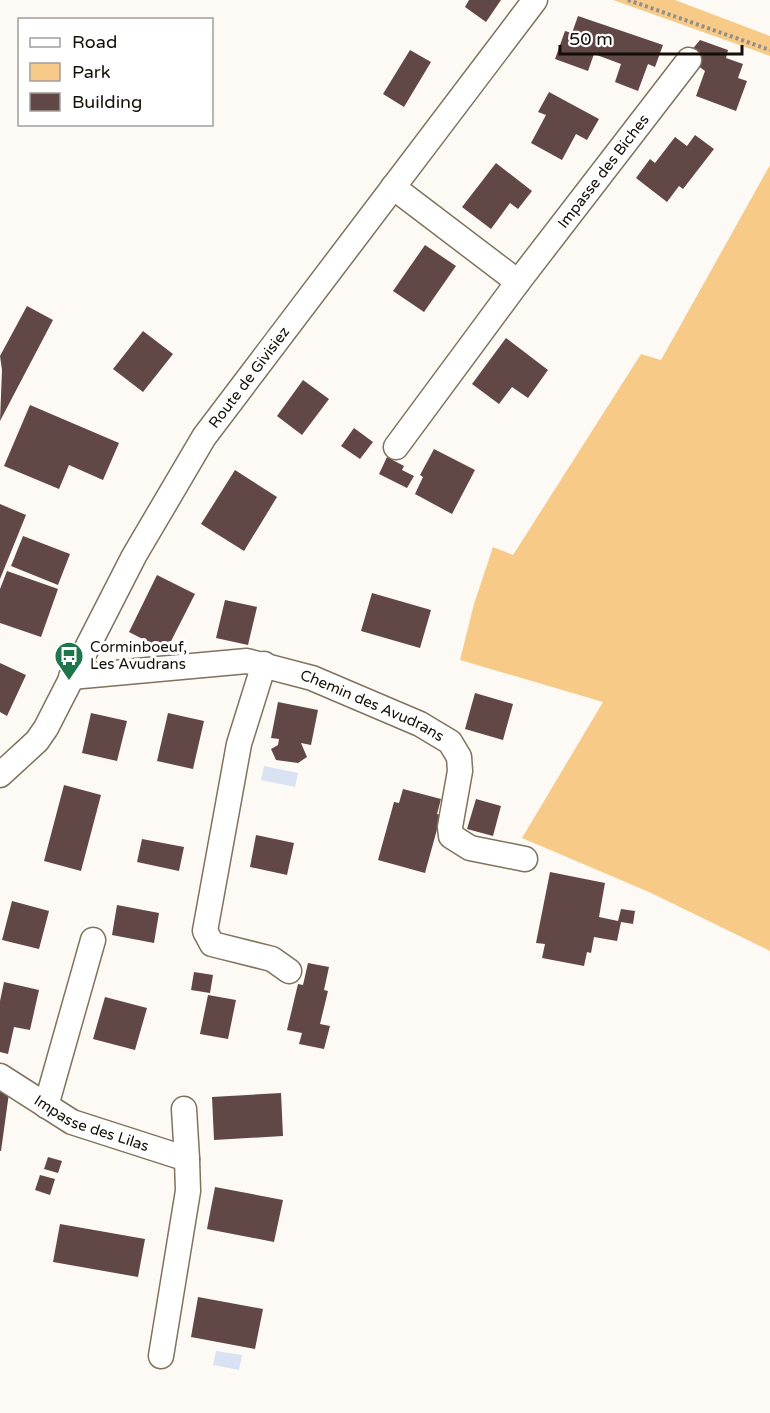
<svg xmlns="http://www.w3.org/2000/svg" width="770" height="1413" viewBox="0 0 770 1413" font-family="'Varela Round',sans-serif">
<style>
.green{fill:#f7cb87}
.water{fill:#d8e2f3}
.building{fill:#614746}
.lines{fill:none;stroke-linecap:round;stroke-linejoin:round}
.minor-casing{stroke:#80725d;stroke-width:27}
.path{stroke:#928e88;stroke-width:4;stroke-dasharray:3 3;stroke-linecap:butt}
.minor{stroke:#fff;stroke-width:24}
.labels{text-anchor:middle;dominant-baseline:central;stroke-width:6;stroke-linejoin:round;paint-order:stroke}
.street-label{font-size:15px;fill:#140f07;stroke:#fff}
.poi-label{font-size:15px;fill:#140f07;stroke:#fff;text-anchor:start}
</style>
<rect width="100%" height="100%" fill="#fdfaf5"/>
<path class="green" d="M613 0H675L770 36V56Z
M770 165V951L649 892 522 838 603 702 460 660 474 604 493 547 513 555 641 354 661 360Z"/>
<path class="water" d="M264 766 298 773 295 787 261 780Z
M216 1351 242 1355 239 1370 213 1365Z"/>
<path class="building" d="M469 0H501L486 22 465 7Z
M578 16 663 45 655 67 648 64 638 91 615 82 621 64 594 54 588 71 555 59 565 31 572 33Z
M700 40 728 50 726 58 743 64 738 78 747 81 736 111 696 96 705 71 686 57Z
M410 50 431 62 404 107 383 94Z
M549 92 599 119 587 140 576 134 562 160 531 143 546 115 538 112Z
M695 135 714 149 683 189 679 186 667 202 636 178 650 159 655 163 675 137 687 146Z
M496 163 532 191 518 209 510 203 491 229 462 207Z
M425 245 456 266 424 312 393 291Z
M27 306 53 320 0 421 2 370 0 356Z
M143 331 173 354 143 392 113 369Z
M506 338 548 370 528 398 512 387 499 404 472 384Z
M303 380 329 399 302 435 277 416Z
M30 405 119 443 103 480 69 465 59 489 4 466Z
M354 428 373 442 360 459 341 446Z
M434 449 475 470 452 514 415 494 423 477 420 475Z
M387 457 404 466 402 470 414 476 407 488 379 474Z
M235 470 277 497 244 551 201 524Z
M0 504 26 515 0 579Z
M23 536 70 554 58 585 11 566Z
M7 571 58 589 41 637 0 623V589Z
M157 575 195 594 166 651 129 632Z
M372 593 431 610 420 648 361 631Z
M225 600 257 607 248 645 216 638Z
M0 663 26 675 7 716 0 712Z
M475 693 513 704 503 740 465 729Z
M278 702 318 710 311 745 301 743 307 757 298 763 276 760 271 749 278 745 279 739 271 738Z
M91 713 127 721 117 761 82 753Z
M168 713 204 721 193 769 157 761Z
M64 785 101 795 81 871 44 861Z
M403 789 441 799 437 814 441 815 425 873 378 860 394 802 399 803Z
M476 799 501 806 493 836 467 829Z
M256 835 294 843 287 875 250 867Z
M142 839 184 847 179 871 137 862Z
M550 872 605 883 599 917 618 921 621 909 635 911 633 924 621 922 617 941 594 937 591 953 587 952 584 966 542 958 545 944 536 943Z
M12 901 49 911 39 949 2 940Z
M117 905 159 913 154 943 112 935Z
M308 963 329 967 324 990 328 991 320 1024 330 1026 324 1049 299 1044 302 1033 287 1030 298 984 303 985Z
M194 972 213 975 210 993 191 990Z
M4 982 39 990 30 1030 14 1027 8 1054 0 1052V1001Z
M208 995 236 1000 228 1039 200 1034Z
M105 997 147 1008 135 1050 93 1039Z
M0 1092 9 1093 1 1151H0Z
M281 1093 283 1136 214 1140 212 1097Z
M48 1157 62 1161 58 1173 44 1169Z
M40 1175 55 1179 50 1195 35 1190Z
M215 1187 283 1200 274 1242 207 1229Z
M60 1224 145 1239 138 1277 53 1262Z
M198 1297 263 1309 255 1349 191 1337Z"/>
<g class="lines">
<g class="minor-casing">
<g id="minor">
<path d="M393 187 518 282"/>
<path id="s1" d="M396 447 518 282 689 60"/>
<path d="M264 664 239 744 205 931 212 944 272 959 289 971"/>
<path id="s2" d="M71 677 247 661 312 678 420 724 450 742 459 757 460 771 450 827 451 836 470 848 525 859"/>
<path id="s3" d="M0 775 37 741 46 728 134 556 204 437 535 0"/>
<path id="s4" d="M0 1076 72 1122 187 1159 188 1191 161 1356"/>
<path d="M46 1106 93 940"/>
<path d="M184 1109 187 1159"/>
</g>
</g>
<path class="path" d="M628 0 770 50"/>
<use href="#minor" class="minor"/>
</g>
<defs>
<g id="bus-pin" transform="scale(1.5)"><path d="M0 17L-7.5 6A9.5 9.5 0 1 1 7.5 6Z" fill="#1e764a" stroke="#fff"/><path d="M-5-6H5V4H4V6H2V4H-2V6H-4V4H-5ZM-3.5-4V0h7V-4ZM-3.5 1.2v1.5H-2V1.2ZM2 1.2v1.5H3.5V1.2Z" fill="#fff"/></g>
</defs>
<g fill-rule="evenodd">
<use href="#bus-pin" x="69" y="656"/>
</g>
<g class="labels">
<g class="street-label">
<text stroke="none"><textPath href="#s1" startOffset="345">Impasse des Biches</textPath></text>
<text stroke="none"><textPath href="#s3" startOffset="472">Route de Givisiez</textPath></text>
<text stroke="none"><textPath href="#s2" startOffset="310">Chemin des Avudrans</textPath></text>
<text stroke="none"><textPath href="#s4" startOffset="104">Impasse des Lilas</textPath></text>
</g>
<g class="poi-label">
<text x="90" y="647">Corminboeuf,<tspan x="90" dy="17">Les Avudrans</tspan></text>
</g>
</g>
<rect x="18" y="18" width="195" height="108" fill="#ffffff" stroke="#a19f9c" stroke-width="1.5"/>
<rect x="30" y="38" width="30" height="9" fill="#ffffff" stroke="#a19f9c" stroke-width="1.5"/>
<text x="72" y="48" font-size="18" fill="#140f07">Road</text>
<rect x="30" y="63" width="30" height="18" fill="#f7cb87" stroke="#a19f9c" stroke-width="1.5"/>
<text x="72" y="78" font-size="18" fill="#140f07">Park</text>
<rect x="30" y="93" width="30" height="18" fill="#614746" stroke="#a19f9c" stroke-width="1.5"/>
<text x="72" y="108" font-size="18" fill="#140f07">Building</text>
<path d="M560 45v9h182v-9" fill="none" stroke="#140f07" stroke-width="3"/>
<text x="569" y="45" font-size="18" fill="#140f07" stroke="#ffffff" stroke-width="4.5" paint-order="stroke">50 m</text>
</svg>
